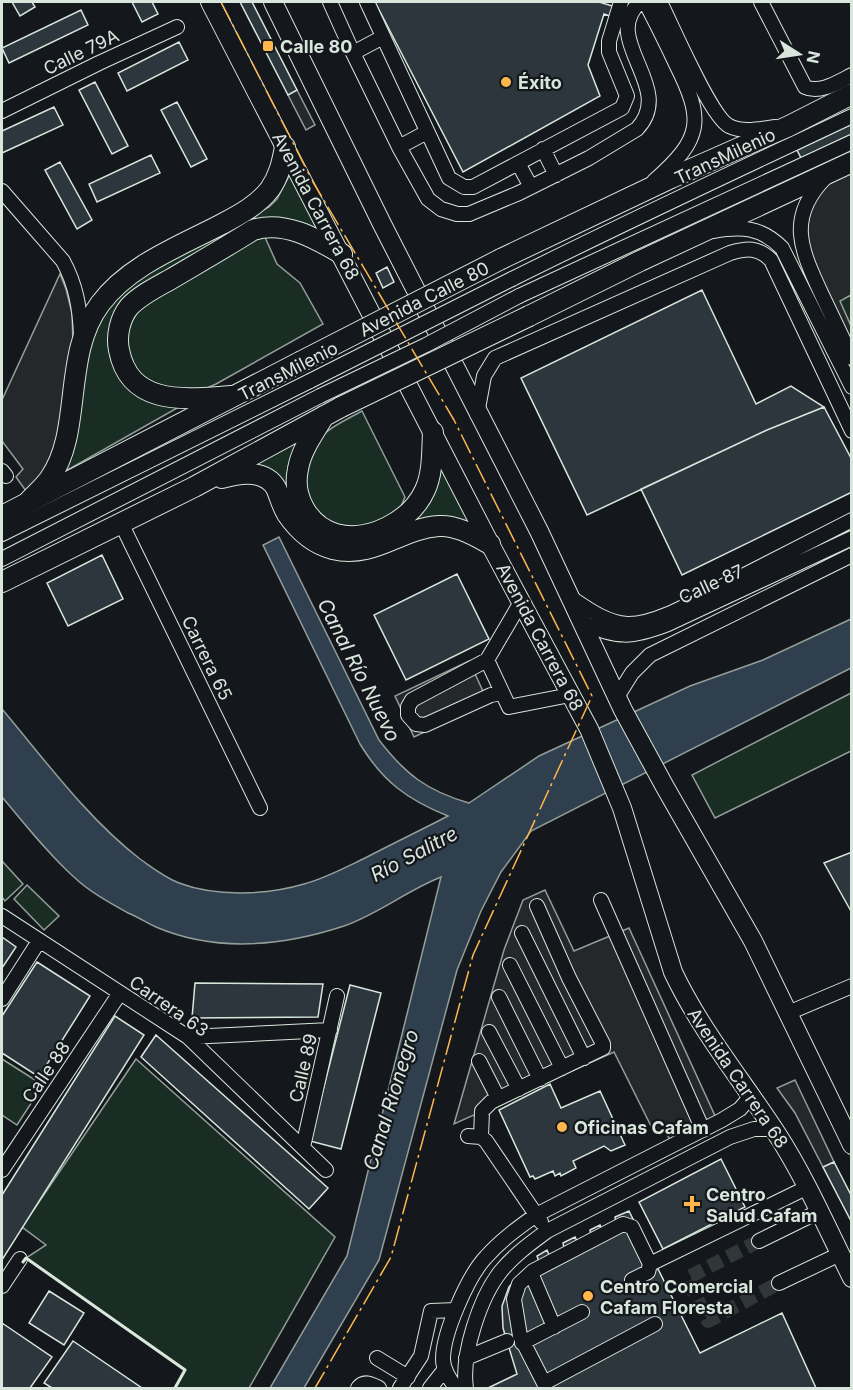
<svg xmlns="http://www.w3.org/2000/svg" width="853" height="1390" viewBox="0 0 853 1390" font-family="Inter,sans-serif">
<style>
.green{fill:#1a2d24;stroke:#939e99;stroke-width:1.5}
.parking{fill:#24282b;stroke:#939e99;stroke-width:1.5}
.water{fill:#2f3f4d;stroke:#939e99;stroke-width:1.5}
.building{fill:#2c363c;stroke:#d8e6dc;stroke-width:1.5}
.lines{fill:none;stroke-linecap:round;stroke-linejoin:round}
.minor-tunnel{stroke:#313739;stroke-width:14;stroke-dasharray:14 7;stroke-linecap:butt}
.minor-casing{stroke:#d8e6dc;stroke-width:16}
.major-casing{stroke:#d8e6dc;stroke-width:20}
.highway-casing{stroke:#d8e6dc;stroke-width:22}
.minor{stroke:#14181c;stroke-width:14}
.major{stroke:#14181c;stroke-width:18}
.highway{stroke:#14181c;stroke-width:20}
.minor-bridge-casing{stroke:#d8e6dc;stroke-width:16;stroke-linecap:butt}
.highway-bridge-casing{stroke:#d8e6dc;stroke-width:22;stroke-linecap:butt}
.minor-bridge{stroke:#14181c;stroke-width:14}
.highway-bridge{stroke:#14181c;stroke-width:20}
.wall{stroke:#d8e6dc;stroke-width:3}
.power{stroke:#ffb74d;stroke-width:1.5;stroke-dasharray:21 4.5 3 4.5;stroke-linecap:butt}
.poi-dot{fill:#ffb74d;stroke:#14181c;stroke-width:2}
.labels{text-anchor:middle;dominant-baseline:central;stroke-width:4.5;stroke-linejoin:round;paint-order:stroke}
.poi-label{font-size:18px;font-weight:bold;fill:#d8e6dc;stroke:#14181c;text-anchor:start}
.street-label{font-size:18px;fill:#d8e6dc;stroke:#14181c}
.water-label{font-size:20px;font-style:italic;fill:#d8e6dc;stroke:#14181c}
</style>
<rect width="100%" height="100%" fill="#14181c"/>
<path class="green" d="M291 172 326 239 276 221 111 326C108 342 107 358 117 372 122 380 168 400 179 407L64 472 89 351 103 311 144 274 269 207 277 199Z
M264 235 277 264 300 283 323 324 216 384 198 392 182 393 140 379 126 360 127 322 141 306 242 246Z
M851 295V326L839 301Z
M362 411 405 497C403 502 400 510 397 513 390 520 364 530 354 529 343 529 323 522 316 514 296 491 304 455 323 435 333 425 350 418 362 411Z
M305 438 290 497 250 464Z
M441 464 477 533 399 527 437 483Z
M851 693V751L715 818 692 775Z
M2 861 23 884 5 901 2 897Z
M27 885 59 916 44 930 14 899Z
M2 1059 43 1085 17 1125 2 1115Z
M136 1059 335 1237 249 1388H175L185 1369 26 1258 46 1245 22 1227Z"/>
<path class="parking" d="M297 90 315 125 306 130 288 95Z
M851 171V295L840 301 851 326V345L810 260 805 227 813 199 820 190 835 179Z
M60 274 66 289 72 313 73 344 56 447 42 479 26 491 16 477 23 469 2 441V400Z
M469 661 488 702 414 737 395 696Z
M545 890 574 951 629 928 716 1118 670 1140 664 1129 655 1134 614 1052 454 1124 504 950 523 900Z
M795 1080 834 1162 823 1167 795 1113 777 1088Z"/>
<path class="water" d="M279 537 379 740C405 774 427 791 469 803L539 756 690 686 763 660 851 619V668L531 831 501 872 481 911 457 970 379 1260 304 1388H270L347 1256 441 877C408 890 378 914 344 926 283 946 217 953 156 927 147 923 138 917 128 913 110 903 90 892 75 878 48 854 25 824 2 797V709C45 760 87 818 140 859 153 868 164 877 179 883 216 897 267 895 304 884 326 878 346 867 367 857 394 843 421 830 448 816 408 800 383 782 360 744L263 545Z"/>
<path class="building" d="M12 2H32L35 7 20 16Z
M132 2H152L158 14 142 22Z
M240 2H252L297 90 288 95Z
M375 2H599L636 13 632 24 604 14 588 65 600 96 463 172Z
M81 10 88 25 9 63 2 48Z
M179 42 188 60 127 91 118 73Z
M95 82 128 146 112 154 79 90Z
M177 102 207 159 191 167 161 110Z
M54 107 63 125 2 153V131Z
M852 124V134L801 158 797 150Z
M151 155 160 173 97 202 89 184Z
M60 162 92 220 77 229 45 170Z
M387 267 394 282 383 288 376 273Z
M702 290 756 404 791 386 824 407 767 430 587 515 521 378Z
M824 407 852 460V492L682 575 641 489 767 430Z
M102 555 123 599 68 626 47 583Z
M457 574 489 639 406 680 374 615Z
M852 852V913L824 863Z
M2 937 16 947 2 968Z
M37 962 90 996 39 1077 2 1053V1016Z
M195 983 323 984 318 1017 192 1018Z
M350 985 381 993 341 1149 310 1141Z
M115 1016 144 1035 2 1260V1195Z
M156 1035 328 1188 309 1209 141 1057Z
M550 1084 561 1108 600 1091 625 1145 611 1151 604 1146 573 1161 576 1168 561 1176 560 1173 555 1176 553 1171 535 1179 533 1176 530 1177 499 1110Z
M721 1159 745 1207 663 1249 639 1202Z
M834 1162 852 1197V1223L823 1167Z
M629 1211 700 1353 782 1313 816 1388H488L517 1374 503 1328 502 1306 509 1287 524 1270 539 1262 537 1256 547 1250 549 1255 564 1248 563 1243 575 1237 577 1241 591 1235 590 1230 600 1225 602 1229 616 1222 615 1217Z
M49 1291 84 1313 64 1345 29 1323Z
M2 1323 52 1357 30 1388H2Z
M73 1341 142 1388H52L44 1383Z"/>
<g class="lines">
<path class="minor-tunnel" d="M759 1241 687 1278 708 1321 779 1283"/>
<g class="minor-casing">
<path id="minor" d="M330 2 353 53 399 147 428 199 441 209 457 214H469L519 193 589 158 637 129C677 87 599 40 640 2
M367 2 449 178 464 187H473L622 108 627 96 609 52V41L621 2
M645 2C656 22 666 43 676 64 704 120 703 138 654 181
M660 2C672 25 710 116 729 126 744 133 759 129 775 127
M761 2 805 87C820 94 838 82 852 75
M353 53 383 37
M2 111 99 63 177 27
M399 147 427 132
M543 149 556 175
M518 163 531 187
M825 178C786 218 801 250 822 295 832 316 842 337 852 358
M2 191 63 261C76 285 80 308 81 336
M713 231C742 226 761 227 782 248L852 387
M512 279C624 223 738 170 852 116
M519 296 852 142
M477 414 484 376 495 358 730 253C747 248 758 247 771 260L852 431
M2 471 6 476
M121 523 260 808
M2 534 310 381
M2 559 320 396
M570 597C588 609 605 622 627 624 658 625 701 597 729 583 770 562 811 541 852 520
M521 602 487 660 509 707 570 695
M581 622C617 639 632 638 668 624L852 538
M487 660 412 700 408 707V715L416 724 425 725 491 695 502 693
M617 697 632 673 650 655 852 555
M601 900 703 1130
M2 916 188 1037 326 1170
M522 933 584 1058
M510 965 562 1068
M499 997 540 1079
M2 999 39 941
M788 1013 852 986
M489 1032 519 1089
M188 1037 330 1030
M479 1061 498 1098
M468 1136 481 1137 486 1141 541 1222
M481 1137 482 1111 491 1102 603 1048V1044L569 978 537 906
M303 1147 337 996
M2 1170 120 993
M759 1241 818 1212
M650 1264 806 1188
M531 1273 554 1327
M632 1280 648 1272 650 1264 632 1227 623 1224 533 1271 519 1284 514 1299 520 1336 544 1383 655 1324
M779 1283 840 1254
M2 1286 20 1259
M522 1343 582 1312
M377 1358 408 1377
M466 1358 507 1341
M358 1388C364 1380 371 1384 379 1388
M400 1388 421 1356 431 1311 456 1310
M430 1388 445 1369
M456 1388C450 1380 443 1370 443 1359 443 1333 468 1276 486 1257 501 1240 518 1228 536 1215L722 1120 740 1109 751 1096
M466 1388C461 1355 480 1297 501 1271 514 1255 531 1243 547 1231L730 1137 754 1129H774"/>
</g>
<g class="major-casing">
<path id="major" d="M210 2 490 544 589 729 622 808 673 972C701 1031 742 1080 777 1134 806 1179 828 1230 852 1278
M273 2 382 224 539 531 623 710 665 787 753 941 852 1145"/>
</g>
<g class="highway-casing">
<path id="highway" d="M501 259 671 178 789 126 852 94
M529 316 640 261 852 162
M231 396C186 399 130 407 119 350 116 336 120 318 129 307 140 295 157 287 171 279 198 263 226 247 253 230 284 220 315 238 342 254
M324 416C314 433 301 450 298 469 292 496 308 526 336 534 369 543 411 521 425 490 433 473 432 451 433 432
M222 478C239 473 265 469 276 488 280 497 282 506 287 514 298 530 314 544 333 549 374 559 401 528 439 526 457 525 475 536 490 544
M28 502C35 494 44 487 50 478 83 431 62 355 100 304 129 265 180 246 222 224 239 215 258 205 270 189 279 176 282 163 285 147
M2 516 300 362
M2 582 194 487 341 407"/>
</g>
<use href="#minor" class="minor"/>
<use href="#major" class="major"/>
<use href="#highway" class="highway"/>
<g class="minor-bridge-casing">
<path id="minor-bridge" d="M310 381 512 279
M320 396 426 345 519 296"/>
</g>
<g class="highway-bridge-casing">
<path id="highway-bridge" d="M300 362 501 259
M341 407 529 316"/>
</g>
<use href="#minor-bridge" class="minor-bridge"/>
<use href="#highway-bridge" class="highway-bridge"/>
<path class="wall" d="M23 1262 26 1258 185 1370 175 1388"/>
<path class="power" d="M221 2 313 182 454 420 592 696 473 955 391 1257 315 1388"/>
</g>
<g class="poi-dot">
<rect x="262" y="40" width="12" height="12" rx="3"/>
<circle cx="506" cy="82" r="6"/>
<circle cx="562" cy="1127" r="6"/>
<path d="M689 1195h6v6h6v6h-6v6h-6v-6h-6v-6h6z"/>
<circle cx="588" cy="1296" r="6"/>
</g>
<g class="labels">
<g class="poi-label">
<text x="280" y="46">Calle 80</text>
<text x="518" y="82">Éxito</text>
<text x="574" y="1127">Oficinas Cafam</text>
<text x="706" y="1194">Centro<tspan x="706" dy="21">Salud Cafam</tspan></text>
<text x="600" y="1286">Centro Comercial<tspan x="600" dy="21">Cafam Floresta</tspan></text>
</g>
<g class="street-label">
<text transform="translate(81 52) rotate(-26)">Calle 79A</text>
<text transform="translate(725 156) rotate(-25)">TransMilenio</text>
<text transform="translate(316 206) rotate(62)">Avenida Carrera 68</text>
<text transform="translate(424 299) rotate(-27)">Avenida Calle 80</text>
<text transform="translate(288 371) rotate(-27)">TransMilenio</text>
<text transform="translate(711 584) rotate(-25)">Calle 87</text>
<text transform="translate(540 637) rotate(62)">Avenida Carrera 68</text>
<text transform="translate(207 658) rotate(64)">Carrera 65</text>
<text transform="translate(169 1006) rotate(35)">Carrera 63</text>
<text transform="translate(303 1068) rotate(-77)">Calle 89</text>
<text transform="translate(46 1072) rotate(-56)">Calle 88</text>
<text transform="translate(738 1078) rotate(56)">Avenida Carrera 68</text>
</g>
<g class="water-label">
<text transform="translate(359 670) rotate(63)">Canal Río Nuevo</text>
<text transform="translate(414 854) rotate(-28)">Río Salitre</text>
<text transform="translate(391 1100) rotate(-73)">Canal Rionegro</text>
</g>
</g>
<rect width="853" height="1390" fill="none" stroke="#d8e6dc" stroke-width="6"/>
<g transform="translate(799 54) rotate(102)" stroke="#14181c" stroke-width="4.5" paint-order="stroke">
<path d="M0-4.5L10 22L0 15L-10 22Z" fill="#d8e6dc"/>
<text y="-9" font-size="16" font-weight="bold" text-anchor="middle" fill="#d8e6dc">N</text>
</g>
</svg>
